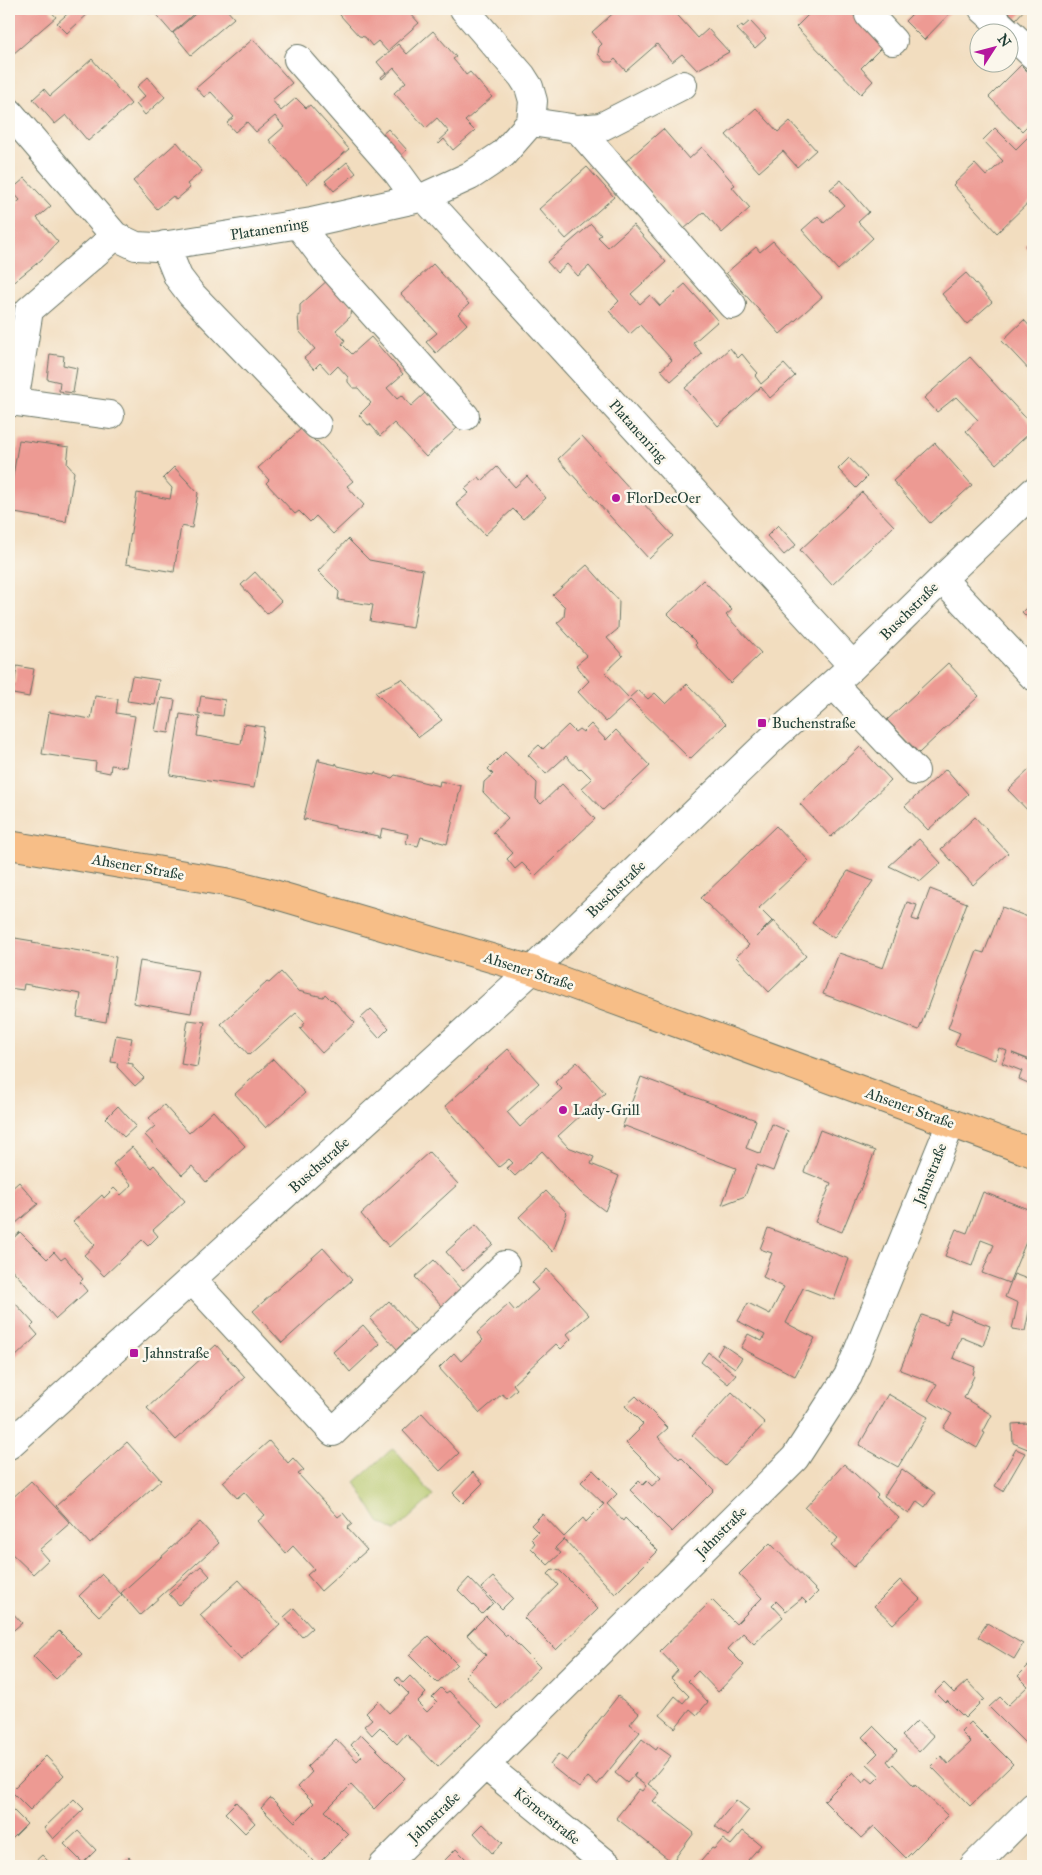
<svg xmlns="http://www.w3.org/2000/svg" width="1042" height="1875" viewBox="0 0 1042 1875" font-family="'IM FELL Great Primer',serif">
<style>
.green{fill:#b3c669;stroke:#69824e}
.building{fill:#ed9a93}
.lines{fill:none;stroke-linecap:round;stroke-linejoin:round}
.minor-casing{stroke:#697565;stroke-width:30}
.major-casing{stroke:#697565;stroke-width:30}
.minor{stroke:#fff;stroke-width:28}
.major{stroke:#f7be87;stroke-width:28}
.poi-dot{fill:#b5179e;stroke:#fbf7ec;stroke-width:2}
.labels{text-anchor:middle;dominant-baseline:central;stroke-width:5;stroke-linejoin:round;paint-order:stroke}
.street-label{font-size:15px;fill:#1f3d34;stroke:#fbf7ec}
.poi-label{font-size:15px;fill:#1f3d34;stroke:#fbf7ec;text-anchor:start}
</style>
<rect width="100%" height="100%" fill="#fbf7ec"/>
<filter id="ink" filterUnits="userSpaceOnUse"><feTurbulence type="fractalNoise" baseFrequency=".02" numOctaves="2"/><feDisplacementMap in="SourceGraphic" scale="10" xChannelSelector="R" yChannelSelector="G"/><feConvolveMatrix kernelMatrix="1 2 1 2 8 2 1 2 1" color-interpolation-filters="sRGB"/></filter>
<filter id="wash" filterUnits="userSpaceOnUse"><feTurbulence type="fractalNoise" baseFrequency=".0096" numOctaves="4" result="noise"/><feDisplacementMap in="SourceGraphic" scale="20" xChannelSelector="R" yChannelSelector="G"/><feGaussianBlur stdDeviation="1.12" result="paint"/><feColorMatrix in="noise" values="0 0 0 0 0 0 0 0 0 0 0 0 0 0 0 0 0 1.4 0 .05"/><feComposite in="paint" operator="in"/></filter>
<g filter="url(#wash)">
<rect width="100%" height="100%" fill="#f2ddbf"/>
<path class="green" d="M393 1448 433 1496 395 1531 379 1522 355 1482Z"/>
<g id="blocks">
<path class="building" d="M9 9H49L56 17 13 54 9 50Z
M73 9H86L89 13 67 33 57 23Z
M144 9H199L172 33 152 10 149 14Z
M201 9H226L234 18 191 55 173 33Z
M341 9H411L412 10 410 13 419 23 387 51 378 41 372 46 365 37 359 36 340 15Z
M618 9H672L698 38 708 29 729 52 697 70 682 54 672 62 657 44 626 71 615 59 612 62H605L598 54 599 47 602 44 592 32Z
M814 9H847L884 45 861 68 873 81 861 94 796 27Z
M917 9H952L953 10 924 40 905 21Z
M1005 9H1025L1016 19Z
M750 21 766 38 755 48 737 29 742 25 743 27Z
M433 31 456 57 453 59 460 67 466 75 470 72 492 97 465 121 475 131 453 150 444 139 439 144 438 142 449 132 437 118 426 128 394 93 406 82 394 68 382 79 381 77 386 73 377 62 398 44 407 54Z
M253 39 292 83 272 100 281 111 296 98 306 108 310 105 349 149 307 184 269 140 284 127 275 116 256 132 247 122 235 132 227 123 234 117 211 92 204 97 196 88Z
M92 59 131 104 88 141 66 115 55 124 33 99 44 89 50 96Z
M1021 65 1033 77V120L1022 131 989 97Z
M148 77 165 97 145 115 136 104 145 96 137 87Z
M756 108 778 132 790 121 816 150 797 167 783 151 759 172 726 135Z
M995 128 1016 149 1033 132V198L997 233 953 185 975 164 986 176 1003 161 983 140Z
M388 129 407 150 397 159 378 138Z
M663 129 689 159 702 147 735 185 732 187 750 208 722 233 704 212 684 229 625 162Z
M177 142 202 171 187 184 190 188 176 200 173 196 157 209 133 181Z
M347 162 356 173 334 191 325 181Z
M587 167 614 197 566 239 539 209Z
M25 178 51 206 37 218 58 242 41 260 10 285 9 210 20 200 11 190Z
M841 180 869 212 858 222 873 238 838 270 802 230 818 216 824 223 844 205 830 189Z
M591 224 601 235 598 237 608 247 633 225 666 262 631 294 640 304 650 295 660 306 685 284 718 321 693 343 702 354 671 381 661 370 672 360 640 325 630 334 609 311 619 301 589 266 578 276 567 264 557 273 547 262Z
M1033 239V255L1025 246Z
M773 241 822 297 780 334 726 273 756 247 760 252Z
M433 264 469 304 458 314 467 324 436 353 426 342 437 333 401 294Z
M966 273 992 302 967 324 942 294Z
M329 279 351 304 350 317 336 330 345 340 342 344 352 354 371 337 403 374 387 388 397 399 402 395 411 406 425 393 457 428 426 457 394 423 380 436 370 424 368 425 359 415 371 403 358 388H353L348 382V377L338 366 330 374 320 363 314 369 304 358 315 349 299 331 298 315 300 316V305Z
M1024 320 1033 330V374L1002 341Z
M730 348 738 358 742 354 750 364 758 373 755 376 761 384 784 364 795 376 770 398 761 387 718 426 685 388Z
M50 354 64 356 63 365 77 368 73 393 59 391 60 382 47 379Z
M970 357 1033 426V430L996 464 966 431 978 420 956 397 937 412 924 398Z
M302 428 316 442 317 441 353 481 347 486 364 505 333 534 316 516 310 522 299 511 295 514 266 483 269 480 258 468Z
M582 436 673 536 649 559 558 459Z
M19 440 69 447 67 464 74 472 66 522 9 512V500Z
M935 443 972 485 930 523 893 481Z
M849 458 867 477 856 488 838 469Z
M174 467 198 493 192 528 181 526 174 572 126 564 137 493 170 499 172 488 163 478Z
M497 467 515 487 527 476 546 498 523 519 513 509 485 535 456 504 469 493 465 489 479 477 482 481Z
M862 492 894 526 832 585 800 550Z
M778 525 796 545 784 555 767 536Z
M348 539 369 560 423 570 413 628 370 621 373 605 338 600 339 592 318 571Z
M587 565 619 601 618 629 607 638 623 656 605 673 629 698 638 690 648 699 655 693 666 704 687 684 726 724 690 759 630 700 606 722 578 692 589 681 576 665 587 656 557 623 564 617 565 607 553 595Z
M255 572 281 601 267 614 241 585Z
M703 580 732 610 726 615 761 653 730 683 695 645 697 643 668 614Z
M1033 601V623L1022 612Z
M948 663 979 696 919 753 887 720Z
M17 666 34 669 29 697 13 694Z
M132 676 159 680 155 705 127 701Z
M402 679 442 720 419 737 375 692Z
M95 696 118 699 116 713 135 716 126 767 111 765 110 773 95 770 96 762 42 754 49 712 91 719Z
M201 696 225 700 223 716 198 713Z
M161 698 175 700 169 733 155 731Z
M180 714 200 717 197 736 241 744 244 724 264 727 254 788 170 775Z
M591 724 606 740 616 730 650 766 603 810 582 788 592 779 581 768 579 770 566 756 546 774 528 755 539 745 543 749 568 725 575 732 579 729 583 732Z
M860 747 891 780 831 837 800 804Z
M505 752 537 783 536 799 541 804 562 784 595 819 535 876 522 863 515 869 507 859 513 853 493 832 508 818 483 792 484 782 493 774 488 769Z
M318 759H320L319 761 336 765V763L338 766 374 774 375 772 376 774 392 778 395 775 439 786 440 781 461 786 447 844 421 837 418 846 406 843 408 834 382 828 380 838H378L379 836 335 828V826L305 819V821L303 820Z
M1033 766V816L1008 790Z
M946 769 968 794 928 830 905 806Z
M975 817 1008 853 973 885 941 849Z
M776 826 809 861 759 908 772 921 756 937 774 921 806 956 769 992 736 957 749 945 701 898Z
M919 839 941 863 921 881 889 866Z
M848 871 873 881 834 938 812 923Z
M930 889 967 903 919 1030 823 994 839 953 883 968 907 902 917 905 912 919 918 921Z
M1002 907 1033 919V1061L1012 1053 1033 1062V1085L1019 1079 1022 1071 1002 1063 1007 1051 999 1048 995 1060 955 1045 960 1033 948 1028 977 951 984 953Z
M9 937 33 941 32 943 116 957 106 1022 77 1017 81 994 24 984 23 990 9 988Z
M140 961 199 971 191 1013 133 1003Z
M281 972 298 991 323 997 325 994 331 1000 332 999 355 1023 322 1053 300 1029 305 1023 296 1013 249 1055 221 1024 267 982 269 983Z
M371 1009 389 1028 379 1038 361 1018Z
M188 1020 205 1022 197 1067 181 1064Z
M116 1035 132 1038 127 1063 133 1064V1067L144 1078 135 1086 117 1067 118 1063 111 1062Z
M508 1049 539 1083 507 1112 520 1127 562 1089 555 1082 577 1062 605 1093 558 1136 568 1147 594 1157 591 1164 619 1176 605 1211 580 1192 542 1151 515 1176 507 1168 513 1163 509 1159 499 1167 445 1106Z
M273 1059 305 1093 266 1128 235 1094Z
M641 1077 756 1120 746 1148 761 1154 772 1124 788 1131 773 1171 757 1165 745 1196 722 1205 736 1168 625 1126 624 1128H622Z
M164 1105 189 1133 213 1111 245 1146 206 1182 192 1166 182 1175 145 1135 155 1126 149 1118Z
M118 1106 136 1126 124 1137 106 1118Z
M820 1130 875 1151 859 1193H858L842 1232 815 1222 831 1183 804 1172Z
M132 1147 151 1168 154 1165 185 1201 153 1230 158 1236 148 1246 142 1240 104 1276 84 1255 95 1245 73 1222 102 1195 104 1198 114 1188 121 1195 132 1185 113 1164Z
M429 1152 458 1184 389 1247 361 1214Z
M19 1182 38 1204 15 1224 9 1218V1191Z
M546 1191 567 1213 553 1252 519 1217Z
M983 1192 1033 1211V1225L1009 1283 982 1273 994 1245 981 1240 972 1266 945 1256 956 1229 967 1233Z
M476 1225 493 1244 463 1271 446 1252Z
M768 1228 849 1259 834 1300 803 1288 786 1323 815 1338 795 1376 741 1348 748 1334 762 1341 765 1335 738 1321 748 1303 770 1314 784 1287 763 1277 772 1253 760 1249Z
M20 1232 47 1259 54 1252 61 1260 65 1257 83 1279 80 1282 87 1291 56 1319 9 1266V1242Z
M323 1248 352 1280 282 1343 253 1311Z
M434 1260 462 1290 443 1307 415 1277Z
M547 1269 589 1315 567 1334 571 1339 561 1349 556 1344 513 1384 517 1389 507 1398 502 1394 480 1413 439 1368 454 1353 461 1361 483 1340 477 1333 509 1304 515 1311 538 1290 532 1283Z
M1014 1274 1033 1281V1304L1030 1307 1025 1331 1012 1329 1018 1303 1005 1297Z
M389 1301 416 1331 397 1349 370 1319Z
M9 1303 12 1307 15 1303 34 1324 31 1327 38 1335 9 1363Z
M951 1311 990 1326 983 1346 961 1337 953 1358 975 1367 973 1374 974 1376 964 1398 992 1415 983 1432 985 1433 977 1448 943 1428 952 1414 928 1400 937 1384 900 1370 922 1315 947 1324Z
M363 1325 380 1344 350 1372 333 1352Z
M216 1345 245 1377 176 1440 147 1408Z
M723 1345 742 1358 735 1368 717 1355Z
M708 1352 736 1375 728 1384 701 1362Z
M732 1392 765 1423 725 1466 692 1435Z
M888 1394 928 1417 898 1467 859 1445Z
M636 1396 668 1428 658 1437 679 1459 681 1457 714 1490 672 1532 630 1490 639 1481 643 1485 647 1481 652 1486 661 1478 626 1443 639 1430 638 1429 643 1424 625 1406Z
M422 1413 459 1453 440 1471 403 1431Z
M1027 1423 1030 1450 1013 1443 1012 1424Z
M1029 1423 1033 1424V1453L1031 1452Z
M269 1441 288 1463 293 1458 304 1470 298 1474 338 1517 343 1513 352 1524 347 1528 367 1550 321 1591 307 1575 314 1569 293 1546 286 1553 258 1521 265 1515 244 1492 237 1498 223 1482Z
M127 1442 161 1480 90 1544 56 1506Z
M1016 1449 1025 1453 1003 1491 995 1486Z
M844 1464 878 1495 876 1497 899 1518 854 1567 831 1546 838 1538 805 1508Z
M902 1469 935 1493 925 1507 917 1501 909 1514 884 1496Z
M593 1470 617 1494 607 1504 623 1521 625 1518 658 1551 615 1594 564 1539 555 1548 561 1553 548 1565 531 1548 535 1543 531 1539 538 1532 531 1525 542 1514 564 1537 583 1518 586 1522 604 1504 581 1482Z
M473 1472 483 1483 463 1503 453 1493Z
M31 1481 70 1523 39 1550 48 1560 33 1574 9 1551V1501Z
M200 1522 219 1543 140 1615 121 1593Z
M770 1543 818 1592 807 1603 802 1598 786 1611 776 1601 772 1605 783 1617 754 1644 743 1633 728 1649 744 1665 718 1692 698 1671 688 1681 708 1702 697 1715 690 1709 675 1728 660 1715 675 1696 683 1703 689 1696 671 1678 678 1670 660 1651 712 1600 736 1624 762 1598 739 1574Z
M201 1566 210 1576 179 1605 169 1594Z
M553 1569 560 1571 598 1609 556 1650 524 1618 558 1585 548 1574Z
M102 1574 122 1595 99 1616 79 1596Z
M493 1577 513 1598 502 1609 481 1588Z
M469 1578 493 1603 482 1614 458 1590Z
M239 1580 280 1625 241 1660 200 1615Z
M900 1580 920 1599 893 1624 874 1606Z
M294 1608 312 1628 302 1637 284 1617Z
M9 1609 22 1623 9 1634Z
M486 1616 506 1636 507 1634 540 1667 497 1709 465 1676 486 1655 467 1635Z
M987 1623 1023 1644 1014 1659 978 1637Z
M59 1631 82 1654 56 1679 33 1656Z
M429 1636 457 1664 437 1683 409 1655Z
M1030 1664 1033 1667V1744L1030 1748 989 1707 1000 1697 1008 1705 1028 1686 1018 1676Z
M410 1676 426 1693 417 1702 427 1712 437 1702 432 1697 441 1688 446 1693 449 1691 482 1725 438 1767 406 1734 397 1744 380 1727 372 1735 364 1726 372 1719 366 1713 378 1701 389 1713 409 1694 395 1680 398 1677 403 1683Z
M967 1681 984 1699 965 1718 947 1700 945 1702 935 1692 944 1683 954 1693Z
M618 1696 639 1713 630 1724 640 1732 597 1785 588 1777 579 1788 550 1765 558 1754 567 1761Z
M917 1721 934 1736 919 1752 902 1736Z
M971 1722 1013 1764 970 1806 931 1766 941 1756 948 1764 971 1742 961 1732Z
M873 1726 897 1750 887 1761 891 1766 893 1764 914 1786 915 1784 948 1816 906 1858 874 1826 861 1838 824 1801 853 1772 863 1783 867 1778 873 1783 880 1776 867 1764 878 1753 862 1737Z
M361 1734 405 1778 374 1809 351 1785 325 1811 348 1834 317 1865 261 1808 270 1798 272 1799 295 1822 314 1803 298 1787 312 1772 307 1767 336 1739 357 1761 362 1756 351 1745Z
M642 1739 656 1750 658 1747 671 1756 648 1784 660 1793 653 1801 694 1833 672 1862 616 1818 639 1789 642 1791 646 1786 634 1777 636 1773 627 1783 615 1773Z
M46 1756 64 1775 30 1810 11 1791Z
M74 1799 84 1809 53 1839 44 1828Z
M736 1800 749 1810 728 1836 715 1826Z
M236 1802 255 1823 245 1833 225 1813Z
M12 1809 27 1824 9 1842V1813Z
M483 1824 503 1843 492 1853 474 1833Z
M78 1831 96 1850 83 1863 64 1844Z
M743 1831 761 1845 748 1860 756 1866H697L712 1848 714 1849 723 1839 731 1845Z
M456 1849 473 1866H439Z
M42 1855 53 1866H30Z
M129 1857 138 1866H120Z"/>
</g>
</g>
<g filter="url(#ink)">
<use href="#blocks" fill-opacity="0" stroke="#697565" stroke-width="1"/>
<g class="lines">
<g class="minor-casing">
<path id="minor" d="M983 9 1008 32
M869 15 893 41
M1010 33 1033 55
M298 59 397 172 416 198
M9 112 115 236 136 246 156 247 312 222 424 197 853 666
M531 122 578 129 601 127 683 85
M578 129 732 305
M424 197 470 176 503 154 531 122 533 101 529 87 522 76 464 9
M298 224 326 261 465 416
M165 245 178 277 191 294 317 425
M9 401 110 415
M14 402 29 310 115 236
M942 579 1033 676
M833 684 915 771
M192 1280 333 1432 505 1265
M9 1445 532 970 778 733 853 666 942 579 1033 492
M486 1766 609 1866
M383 1866 795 1458 848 1376 951 1123
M974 1866 1033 1807"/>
</g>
<g class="major-casing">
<path id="major" d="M9 845 226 882 270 893 532 970 1033 1153"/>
</g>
<use href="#minor" class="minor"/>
<use href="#major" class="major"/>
</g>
</g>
<g class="poi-dot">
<circle cx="616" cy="498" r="5"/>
<rect x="757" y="718" width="10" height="10" rx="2.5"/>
<circle cx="563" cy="1110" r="5"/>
<rect x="129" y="1348" width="10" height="10" rx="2.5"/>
</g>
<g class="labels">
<g class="street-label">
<text transform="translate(269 229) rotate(-9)">Platanenring</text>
<text transform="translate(638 431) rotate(48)">Platanenring</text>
<text transform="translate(909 611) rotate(-45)">Buschstraße</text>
<text transform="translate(138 867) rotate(10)">Ahsener Straße</text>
<text transform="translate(616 889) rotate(-44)">Buschstraße</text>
<text transform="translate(529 971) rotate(18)">Ahsener Straße</text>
<text transform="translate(910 1108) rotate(20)">Ahsener Straße</text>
<text transform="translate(319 1165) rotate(-42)">Buschstraße</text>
<text transform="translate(930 1174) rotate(-68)">Jahnstraße</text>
<text transform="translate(721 1532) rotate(-45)">Jahnstraße</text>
<text transform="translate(547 1816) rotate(39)">Körnerstraße</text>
<text transform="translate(434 1817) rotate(-44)">Jahnstraße</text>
</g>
<g class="poi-label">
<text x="626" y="498">FlorDecOer</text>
<text x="772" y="723">Buchenstraße</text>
<text x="573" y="1110">Lady-Grill</text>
<text x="144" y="1353">Jahnstraße</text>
</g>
</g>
<rect width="1042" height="1875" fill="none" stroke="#fbf7ec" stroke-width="30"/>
<g transform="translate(994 48) rotate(54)"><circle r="24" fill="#fbf7ec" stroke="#a3ada2"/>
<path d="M0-4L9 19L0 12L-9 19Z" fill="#b5179e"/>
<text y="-8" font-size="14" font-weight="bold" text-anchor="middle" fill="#1f3d34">N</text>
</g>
</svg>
